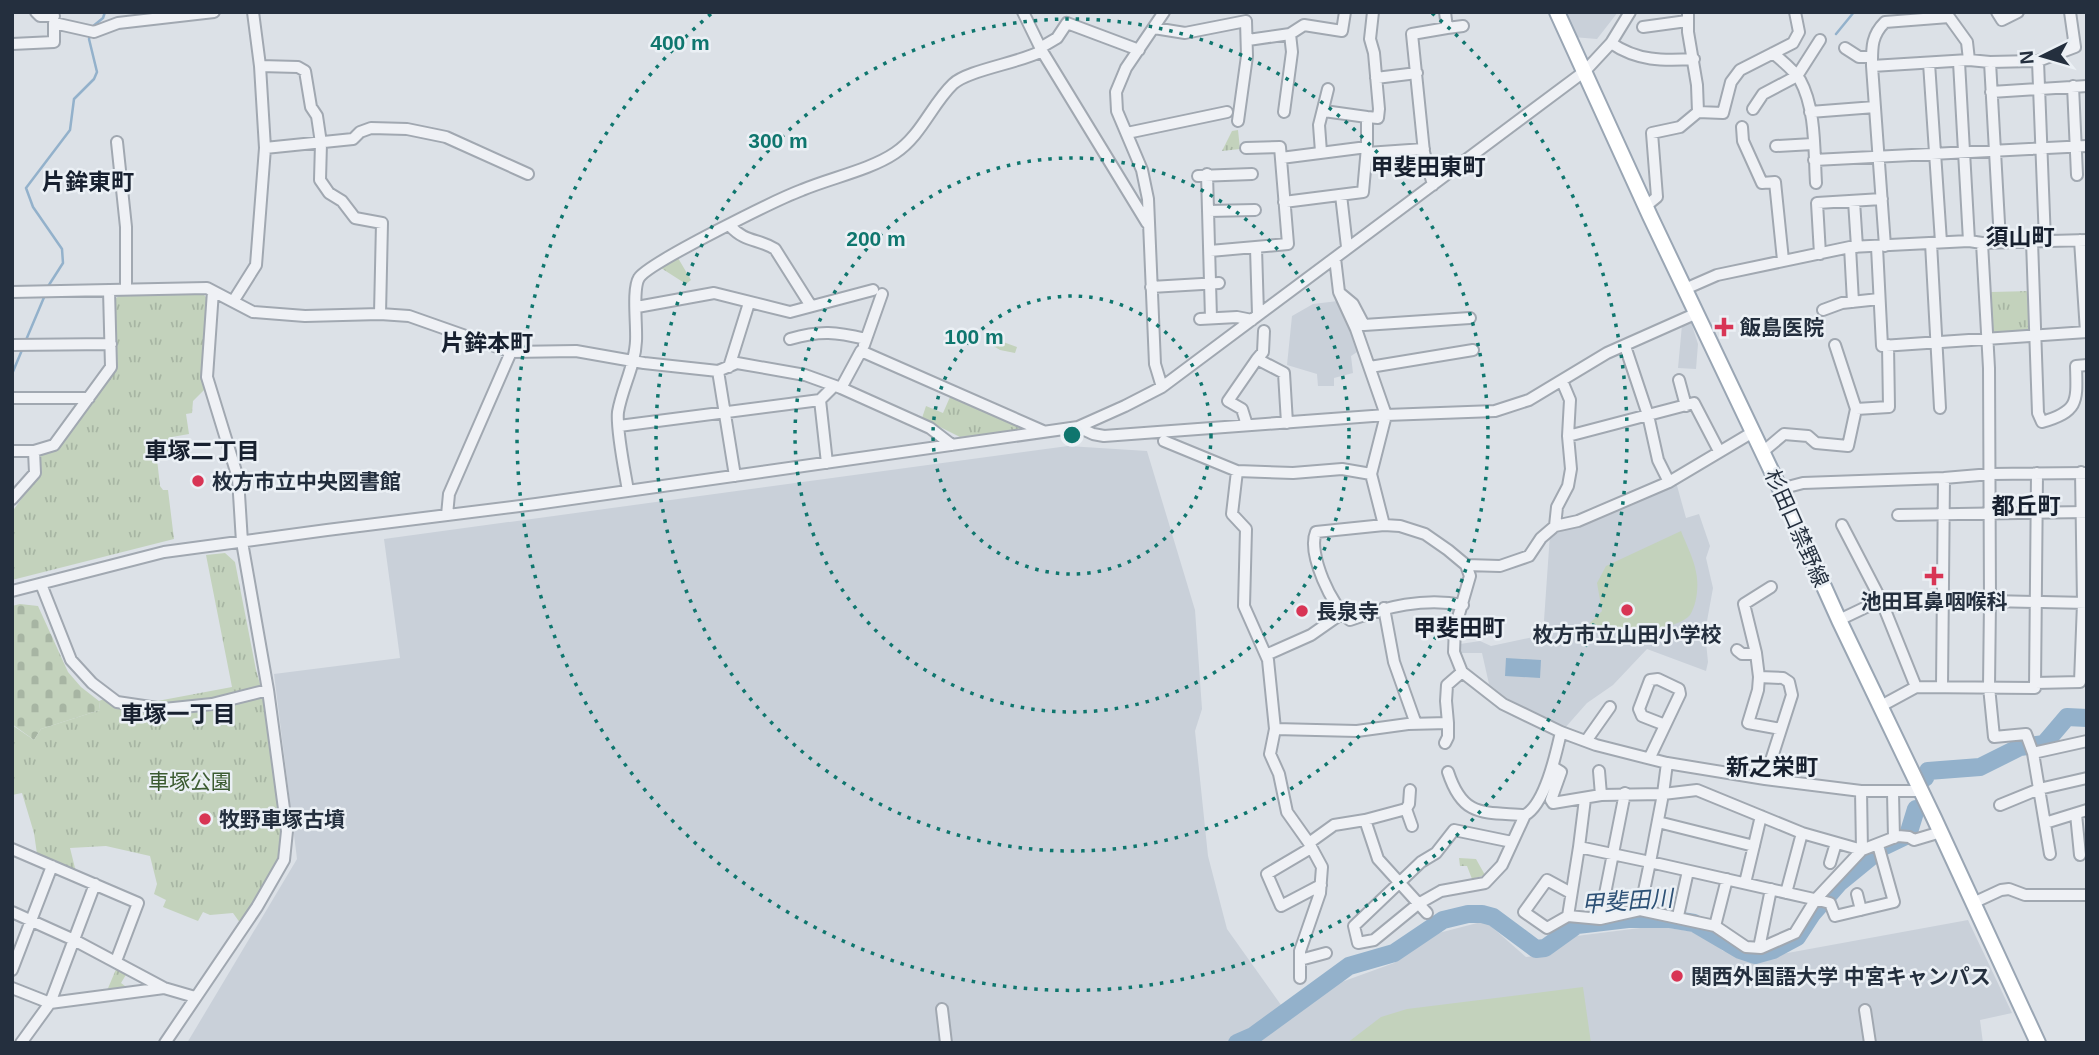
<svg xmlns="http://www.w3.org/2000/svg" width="2099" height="1055" viewBox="0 0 2099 1055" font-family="Arial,'Noto Sans JP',sans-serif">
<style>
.built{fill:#c9d0d9}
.grass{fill:#c3d2bc}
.cemetery{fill:url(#cemetery-stones)}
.park{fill:url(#park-tufts)}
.water{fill:#93b1cb}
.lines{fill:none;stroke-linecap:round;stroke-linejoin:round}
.stream{stroke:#93b1cb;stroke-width:2.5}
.river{stroke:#93b1cb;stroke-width:18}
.minor-casing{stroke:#a1a8b1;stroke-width:14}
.major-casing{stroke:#9aa6b4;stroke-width:18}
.minor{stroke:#eff1f5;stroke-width:10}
.major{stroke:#fff;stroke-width:14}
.ring{fill:none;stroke:#0f766e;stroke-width:3.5;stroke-dasharray:3.5 7}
.poi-dot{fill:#d83555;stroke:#ebf0f5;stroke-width:2.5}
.labels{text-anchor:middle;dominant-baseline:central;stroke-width:5;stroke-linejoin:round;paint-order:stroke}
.poi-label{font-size:21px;font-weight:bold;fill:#242f3e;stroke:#ebf0f5;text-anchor:start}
.street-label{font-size:21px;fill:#242f3e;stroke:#ebf0f5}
.park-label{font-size:21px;fill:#3b5b31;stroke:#ebf0f5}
.neighbourhood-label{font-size:23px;font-weight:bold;fill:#17202f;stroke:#ebf0f5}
.water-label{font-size:23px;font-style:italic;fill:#2c5075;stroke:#ebf0f5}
.centre{fill:#0f766e;stroke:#ebf0f5;stroke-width:3.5}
.ring-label{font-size:21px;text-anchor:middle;font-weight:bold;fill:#0f766e;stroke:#ebf0f5;stroke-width:5;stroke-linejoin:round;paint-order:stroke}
</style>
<defs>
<pattern id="cemetery-stones" width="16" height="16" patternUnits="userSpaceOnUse" patternTransform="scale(1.75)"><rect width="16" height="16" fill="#c3d2bc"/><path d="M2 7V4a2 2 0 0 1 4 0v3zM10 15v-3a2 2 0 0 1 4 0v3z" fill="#a7b5a3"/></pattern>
<pattern id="park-tufts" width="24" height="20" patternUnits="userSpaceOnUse" patternTransform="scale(1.75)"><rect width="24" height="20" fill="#c3d2bc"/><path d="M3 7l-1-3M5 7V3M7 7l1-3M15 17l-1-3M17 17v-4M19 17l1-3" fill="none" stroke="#a7b5a3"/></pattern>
</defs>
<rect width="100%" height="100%" fill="#dce1e7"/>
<path class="built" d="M1561 12H1618L1597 39 1573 37Z
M1338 301 1360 350 1351 356 1353 373 1334 378V386H1318L1317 374 1287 365 1292 316 1313 304Z
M1691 322 1698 344 1696 369 1678 368 1682 325Z
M1068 446 1147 451 1195 610 1202 709 1195 731 1208 856 1227 929 1291 1019 1325 988 1394 963 1427 936 1485 921 1526 957 1546 955 1576 936 1656 926 1701 933 1723 951 1760 958 1968 920 2012 1013 1980 1020 1983 1043H187L297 859 274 674 400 658 384 539Z
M1676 482 1686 518 1699 514 1710 546 1706 558 1713 588 1705 632 1708 662 1706 671 1647 649 1613 685 1587 703 1564 729 1515 705 1489 684 1482 653H1460V644L1480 641 1491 646 1543 635 1550 534Z"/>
<path class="grass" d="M1681 531C1686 544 1694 559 1696 572 1699 585 1697 604 1690 615 1678 631 1619 633 1600 633L1590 623 1602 611 1597 583 1606 566Z
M1583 987 1591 1043H1347L1381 1017 1407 1009Z"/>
<path class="cemetery" d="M20 604 38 606 68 672 81 687 99 701 100 710 41 729 34 740 12 724V606Z"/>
<path class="park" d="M1238 130 1240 149 1222 151 1232 131Z
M678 258 691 280 686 284 661 268Z
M2031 291 2032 330 1993 333 1991 292Z
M202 293 207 298 202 371 205 389 193 401 192 413 186 414 189 434 172 437 174 450 162 452 157 459 160 486 163 490H168L174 539 12 580V512L39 474 38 450 58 449 116 367 114 300 120 295Z
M992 338 1017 347 1015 353 1000 350 990 344Z
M950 397 1023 429 960 437 922 418 926 406 943 413Z
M225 553 235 562 256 670 268 712 286 843 284 860 243 927 233 913 210 915 203 912 198 921 163 907 166 900 154 894 157 884 150 856 106 846 70 848 76 872 37 854 34 833 22 793 12 795V725L34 740 41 729 100 710 99 701 111 696 152 702 232 687 206 555Z
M1459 858 1476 859 1485 875 1472 879 1467 866H1460Z
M117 967 127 973 121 983 129 989 106 993Z"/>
<path class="water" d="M1506 658 1541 660 1540 678 1505 676Z"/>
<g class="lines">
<path class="stream" d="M92 27 103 18 105 12
M1836 34 1854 12
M47 288 63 263 62 249 33 207 26 188 70 130 74 99 94 79 97 72 89 39 90 34
M26 340 45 295
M12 374 22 350"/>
<path class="river" d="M1925 778 1928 771 1980 767 2020 747 2044 744 2067 717 2087 718
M1237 1043 1253 1036 1349 966 1394 953 1443 920 1468 914H1482L1493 917 1536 949 1545 948 1577 925 1628 919H1670L1694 923 1740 950 1755 955 1773 950 1797 937 1812 914 1839 883 1883 847 1908 835 1916 809"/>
<g class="minor-casing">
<path id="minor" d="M36 12 40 16H54
M1023 12 1042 51 1147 223
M1997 12 2002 20 2018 12
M1643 27 1687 21
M1154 28 1185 33 1246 21 1247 56 1238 121
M1447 28 1463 26
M1248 40 1290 34 1304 25 1342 31 1345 12
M1611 43C1637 61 1663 61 1694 59
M12 44 54 42V23L94 32 118 23 214 12
M1040 48 1057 38 1067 23 1139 50
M1845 48 1859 57H1872
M1773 53C1782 61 1794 70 1800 80 1816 109 1814 150 1816 183
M2038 61 2045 241
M1959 62 1969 241
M1990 62 2000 241
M1929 63 1941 242
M260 66 298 67 305 71 311 107 317 116 321 143 320 180 329 193 342 201 355 218 382 223 380 314
M1872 66 1969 60 1990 62 2038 61 2075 47 2070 12
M1376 78 1417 73
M2073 86 2077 175
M1991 92 2087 86
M1753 109 1763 94 1797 76 1820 40
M1324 111 1367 117
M1284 112 1292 52 1290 34
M1698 112 1723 113 1731 82 1740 70 1793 43 1799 32 1795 12
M1810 112 1875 107
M1742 127 1743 141 1762 183 1775 182 1783 260
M1127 133 1227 112
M117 142 126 227V290
M1776 146 1813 144
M1367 147V117L1378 118 1379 109 1374 53 1370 39 1373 12
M265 148 353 139 360 132 371 128 407 129 446 137 528 174
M1321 152 1319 125 1328 89
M1367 153 1424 149
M1281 158 1367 147 1363 192 1284 202
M1814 160 2087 146
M1207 174 1211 318
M1198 176 1252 174
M1433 185 1424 152 1412 34 1447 28 1445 12
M1341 195 1347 247
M1854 201 1857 247
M1646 206 1657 197 1652 133 1680 127 1698 112 1697 85 1688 32V12
M1208 211 1255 210
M730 226C746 243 757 238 775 249L811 306
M2080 240 2086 332
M2032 241 2038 413 2042 422C2079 411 2077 402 2076 366L2087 365
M1931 243 1940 408
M1885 246 1872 66C1872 48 1871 36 1885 22L1949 17 1967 42 1969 60
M1850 247 1853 302
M1877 247 1882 346 2087 332
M1256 248 1258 314
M1210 251 1288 244 1280 147 1246 148
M1820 254 1817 203 1882 199
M1335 258 1339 292 1356 329 1386 415 1371 474 1384 525
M1151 287 1219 283
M1685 289 1717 275 1850 247 1969 241 1982 243 2087 240
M12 292 207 288 253 312 305 316 380 314 409 316 511 352 576 351 644 363 718 371 737 363 805 375 841 388 930 428 952 445
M1341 294 1353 304 1364 325 1470 318
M234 300 256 265 265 148 260 66 253 12
M637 307 714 293 790 312 873 290
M1823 310 1842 303 1879 299
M1200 319 1237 317 1252 320
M790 339C821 330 836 332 866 339
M12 345 111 344
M864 345 882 294
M1625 346 1648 415 1658 460 1669 482
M1257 359 1263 352 1264 331
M729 367 749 303
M1370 367 1473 350
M718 371 735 476
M1679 380 1686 406
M1162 387 1155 364 1148 199 1142 170 1117 111 1116 92 1126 68 1164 12
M841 388 861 351 1043 431
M12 398H89
M820 400 827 463
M1856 409 1889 407 1888 345
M1247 425 1242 409 1228 401 1257 359 1284 373 1287 423
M619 426 820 400 834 386
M1078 427 1093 434 1104 436 1386 415 1495 411 1529 400 1607 353 1697 313
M1568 436 1694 403 1719 451
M1164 441 1237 471 1293 473 1342 469 1371 474
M1762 450H1765L1784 434 1808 436 1816 443 1848 446 1856 409 1835 345
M12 451H34
M1237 471 1232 514 1246 529 1244 606 1268 660 1275 729 1357 731 1408 724 1448 723 1446 701 1447 685 1462 672
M1780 489 1803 483 1944 478 1991 474 2087 473
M628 491C625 472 616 430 618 412 622 388 635 366 636 341 637 325 632 289 639 278 648 263 778 199 802 190 830 178 870 170 895 153 921 136 932 104 953 84 968 70 1019 63 1042 51
M12 499 35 473 34 451 54 445 111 367 109 290
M447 515 449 494 511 352
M1898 515 2087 512
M1842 525 1881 600 1916 687
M1555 526 1557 507 1568 486 1571 469 1568 436 1570 400 1562 381
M1466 565 1500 566 1529 556 1541 538 1555 526 1578 521 1669 482 1753 432
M41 584 71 660 92 683 117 702 164 709 212 704 268 690
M12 591 164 552 327 530 536 504 1078 427 1125 406 1162 387 1585 71 1611 43 1630 12
M1463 605C1424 597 1386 607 1350 620 1332 608 1307 553 1316 532L1384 525 1400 526 1425 534 1448 550 1466 565 1470 576 1455 628 1454 652 1462 672 1503 704 1561 732 1596 745 1667 763 1765 779 1861 791H1921
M1384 608 1394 662 1416 724
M1839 620 1883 599 1990 601 1989 368 1982 243
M1737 650 1742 654H1756
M1266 655 1311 635 1341 614
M1759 677 1758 690 1748 723 1781 729
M2035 683 2080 682 2083 603 2081 472
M1942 687 1944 478
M1881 706 1916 687 2035 688 2037 473
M1275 729 1270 754 1279 774 1287 812 1309 843 1334 825 1365 820 1378 859 1427 913
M1586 741 1610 707
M1445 743 1448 737V723
M2033 753 2087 741
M1650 757 1680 694 1679 689 1658 679 1650 680 1639 709 1642 716 1665 725
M1667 763 1663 794 1697 790 1802 833 1862 850 1898 836 1909 837 1914 840 1941 832
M1553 767 1561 772 1551 800 1553 803 1601 795 1663 794 1650 862 1818 900 1830 903 1835 916 1894 902 1878 845
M1599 771 1601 795
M1448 772C1463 818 1483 812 1525 815
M1765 779 1792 695 1789 682 1783 678 1759 677 1756 653 1744 604 1771 587
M1893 793 1894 838
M1585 799 1579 847 1650 862 1640 910
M2000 805 2039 789 2087 778
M1406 809 1412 826
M2076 814 2080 855
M1365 820 1406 809 1409 804 1410 790
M1658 822 1754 846
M2045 823 2087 810
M1512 842 1454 830 1436 853 1421 862 1354 926 1358 943 1374 940 1418 904 1441 891 1485 883 1502 865 1525 815C1545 804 1556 754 1561 732
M1579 847 1568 916 1600 919 1640 910 1715 926 1746 947 1761 948 1795 933 1816 899 1862 850 1861 791
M1311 848 1267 874 1281 906 1321 885
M12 849 138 903 116 961
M2050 854 2033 753 2026 734 1994 737 1989 687 1990 601 2087 603
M1830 863 1836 843
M1745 883 1761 816
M1786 893 1802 833
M1857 894 1861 910
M1973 903 2001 890 2009 889 2025 895H2087
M12 912 74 940 164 988 195 997
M1568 916 1547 928 1524 912 1547 880 1571 893
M1678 916 1688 871
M1600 919 1625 793
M1715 926 1727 879
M1759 948 1771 889
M1300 960 1326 953
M12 970 52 866
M1300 978V951L1320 893 1322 867 1309 843
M12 988 50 1003 164 988
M942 1009 946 1043
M1865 1010 1870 1043
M21 1043 50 1003 95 884
M165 1043 257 907 284 860 287 831 268 690 242 542 238 478 207 377 213 291"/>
</g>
<g class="major-casing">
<path id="major" d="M1557 12 1650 216 1780 489 1839 620 1934 818 2038 1043"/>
</g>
<use href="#minor" class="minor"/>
<use href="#major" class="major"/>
</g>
<g class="ring">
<circle cx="1072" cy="435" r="139"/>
<circle cx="1072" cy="435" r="277"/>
<circle cx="1072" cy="435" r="416"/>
<path d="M1432 13A555 555 0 1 1 712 13"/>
</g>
<g class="poi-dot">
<path d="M1720.5 316.5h7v7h7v7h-7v7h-7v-7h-7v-7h7z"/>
<circle cx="198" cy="481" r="7"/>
<path d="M1930.5 565.5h7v7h7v7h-7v7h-7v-7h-7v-7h7z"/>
<circle cx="1627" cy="610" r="7"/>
<circle cx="1302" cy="611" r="7"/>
<circle cx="205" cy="819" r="7"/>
<circle cx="1677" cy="976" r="7"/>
</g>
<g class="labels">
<g class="poi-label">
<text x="1740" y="327">飯島医院</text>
<text x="212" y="481">枚方市立中央図書館</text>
<text x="1934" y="601" text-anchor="middle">池田耳鼻咽喉科</text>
<text x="1316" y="611">長泉寺</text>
<text x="1627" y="634" text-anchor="middle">枚方市立山田小学校</text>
<text x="219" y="819">牧野車塚古墳</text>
<text x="1691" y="976">関西外国語大学 中宮キャンパス</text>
</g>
<g class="street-label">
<text transform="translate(1797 528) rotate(66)">杉田口禁野線</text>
</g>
<g class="park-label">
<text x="190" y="781">車塚公園</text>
</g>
<g class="neighbourhood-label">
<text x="1428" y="167">甲斐田東町</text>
<text x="88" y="182">片鉾東町</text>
<text x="2020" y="237">須山町</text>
<text x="487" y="343">片鉾本町</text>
<text x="202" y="451">車塚二丁目</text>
<text x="2026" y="506">都丘町</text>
<text x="1459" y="628">甲斐田町</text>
<text x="178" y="714">車塚一丁目</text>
<text x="1772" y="767">新之栄町</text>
</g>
<g class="water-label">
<text transform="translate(1627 901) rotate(-4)">甲斐田川</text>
</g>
</g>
<circle cx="1072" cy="435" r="10" class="centre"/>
<g class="ring-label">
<text x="680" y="50">400 m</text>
<text x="778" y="148">300 m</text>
<text x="876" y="246">200 m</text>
<text x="974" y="344">100 m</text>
</g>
<rect width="2099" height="1055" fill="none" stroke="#242f3e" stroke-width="28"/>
<g transform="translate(2043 56) rotate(265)" stroke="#ebf0f5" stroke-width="5" paint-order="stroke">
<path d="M0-5L12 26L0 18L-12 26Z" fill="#242f3e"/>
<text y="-10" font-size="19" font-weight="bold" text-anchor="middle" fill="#242f3e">N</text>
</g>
</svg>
